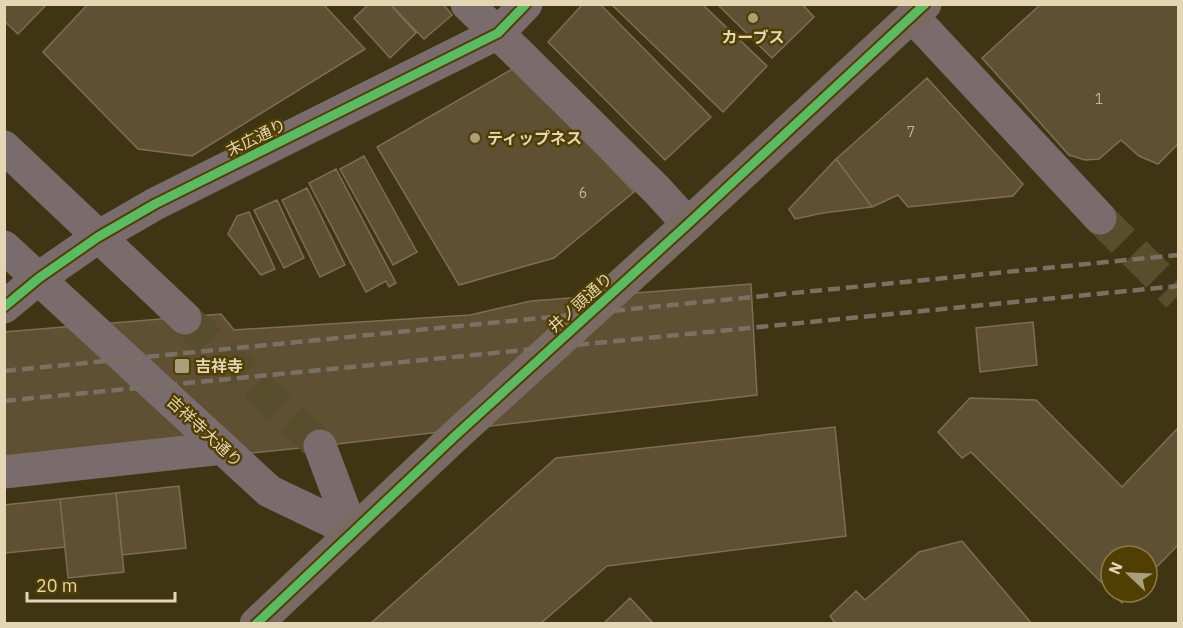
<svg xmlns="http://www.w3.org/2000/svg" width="1183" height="628" viewBox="0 0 1183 628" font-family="'IBM Plex Sans','Noto Sans JP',sans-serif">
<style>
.building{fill:#5f4f33;stroke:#7d6e55;stroke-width:1.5}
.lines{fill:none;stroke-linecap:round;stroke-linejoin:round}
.minor-tunnel{stroke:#584d2c;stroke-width:33;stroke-dasharray:33 16;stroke-linecap:butt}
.tertiary-tunnel{stroke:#584d2c;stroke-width:33;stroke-dasharray:33 16;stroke-linecap:butt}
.minor{stroke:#7a6c6d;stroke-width:33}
.tertiary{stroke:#7a6c6d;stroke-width:33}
.primary{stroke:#796a64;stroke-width:33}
.rail{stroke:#7a7064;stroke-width:4.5;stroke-dasharray:12 6;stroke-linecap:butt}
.cycleway-casing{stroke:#513e02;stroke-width:13}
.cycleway{stroke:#5cba63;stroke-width:9}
.poi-dot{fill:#aa9e7c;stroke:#513e02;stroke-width:2}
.labels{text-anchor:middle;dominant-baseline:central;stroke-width:5;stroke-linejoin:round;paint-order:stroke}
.number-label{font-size:14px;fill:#c3b494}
.poi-label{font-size:16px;font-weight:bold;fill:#e4d6b4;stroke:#513e02;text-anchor:start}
.street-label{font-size:16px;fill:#e4d6b4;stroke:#513e02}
</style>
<rect width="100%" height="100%" fill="#3f3514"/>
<path class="building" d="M4 4H47L18 34 4 21Z
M88 4H323L365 49 192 156 138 149 43 52Z
M369 4H390L416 33 390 58 354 18Z
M390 4H443L452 15 424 39Z
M583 4H600L711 117 665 160 548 42Z
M611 4H702L767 66 723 112Z
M717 4H802L814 17 772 58Z
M1041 4H1178V144L1158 164 1139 156 1121 140 1099 159 1085 160 1069 155 982 58Z
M516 67 634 192 554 258 459 285 377 147Z
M927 78 1023 184 1013 196 908 207 898 195 872 207 836 159Z
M364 156 417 252 393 265 340 169Z
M836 159 872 207 823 213 795 219 789 209Z
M336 169 396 283 389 287 386 281 366 292 309 183Z
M307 188 345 265 320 277 282 200Z
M277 200 304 258 284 268 254 210Z
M249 212 275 269 261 275 228 234 237 216Z
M751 284 757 395 320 446 4 478V332L221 314 234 330 470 315 531 301Z
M1033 322 1037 365 980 372 976 328Z
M970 398 1036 400 1122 487 1178 428V545L1147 577V556H1111V592H1132L1122 603 971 452 962 458 938 432Z
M835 427 846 536 607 566 540 624H370L556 458Z
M179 486 186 548 122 555 116 493Z
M116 493 124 572 68 578 60 499Z
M60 499 65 547 5 553 4 505Z
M962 541 1032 624H836L830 616 856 591 865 600 919 552Z
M630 598 654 624H603Z"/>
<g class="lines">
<path class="minor-tunnel" d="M1100 218 1178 296"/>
<path class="tertiary-tunnel" d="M185 318 320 446"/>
<path class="minor" d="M467 4 516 51 657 190 688 224
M912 16 1100 218
M4 307 39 278 98 237 155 204 498 33 526 4
M4 472 223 448"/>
<path class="tertiary" d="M4 147 185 318
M4 247 269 491 352 531
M320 446 352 531"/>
<path class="primary" d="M256 624 455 436 688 224 925 4"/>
<path class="rail" d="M4 371 1178 255
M4 401 1178 286"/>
<g class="cycleway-casing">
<path id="cycleway" d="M4 307 39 278 98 237 155 204 498 33 526 4
M256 624 455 436 688 224 925 4"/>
</g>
<use href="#cycleway" class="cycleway"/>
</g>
<g class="poi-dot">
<circle cx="753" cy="18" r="6"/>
<circle cx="475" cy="138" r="6"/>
<rect x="174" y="358" width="16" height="16" rx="3"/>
</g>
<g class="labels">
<g class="number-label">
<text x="1099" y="99">1</text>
<text x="911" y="132">7</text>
<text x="583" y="193">6</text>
</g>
<g class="poi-label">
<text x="753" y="37" text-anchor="middle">カーブス</text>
<text x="487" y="138">ティップネス</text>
<text x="195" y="366">吉祥寺</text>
</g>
<g class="street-label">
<text transform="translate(256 137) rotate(-26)">末広通り</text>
<text transform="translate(580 302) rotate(-42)">井ノ頭通り</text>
<text transform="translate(205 431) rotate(43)">吉祥寺大通り</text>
</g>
</g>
<rect width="1183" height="628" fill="none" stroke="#e4d6b4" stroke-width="12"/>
<g transform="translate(1129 574) rotate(293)"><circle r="28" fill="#513e02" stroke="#8c7b49" stroke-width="1.5"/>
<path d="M0-4.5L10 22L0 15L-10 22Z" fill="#aa9e7c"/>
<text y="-9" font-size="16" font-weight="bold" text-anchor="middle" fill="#e4d6b4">N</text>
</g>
<path d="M27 592v9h148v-9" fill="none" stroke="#e4d6b4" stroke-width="3"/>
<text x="36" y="592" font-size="18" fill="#e4d6b4" stroke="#513e02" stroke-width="4.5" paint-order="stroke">20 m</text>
</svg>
